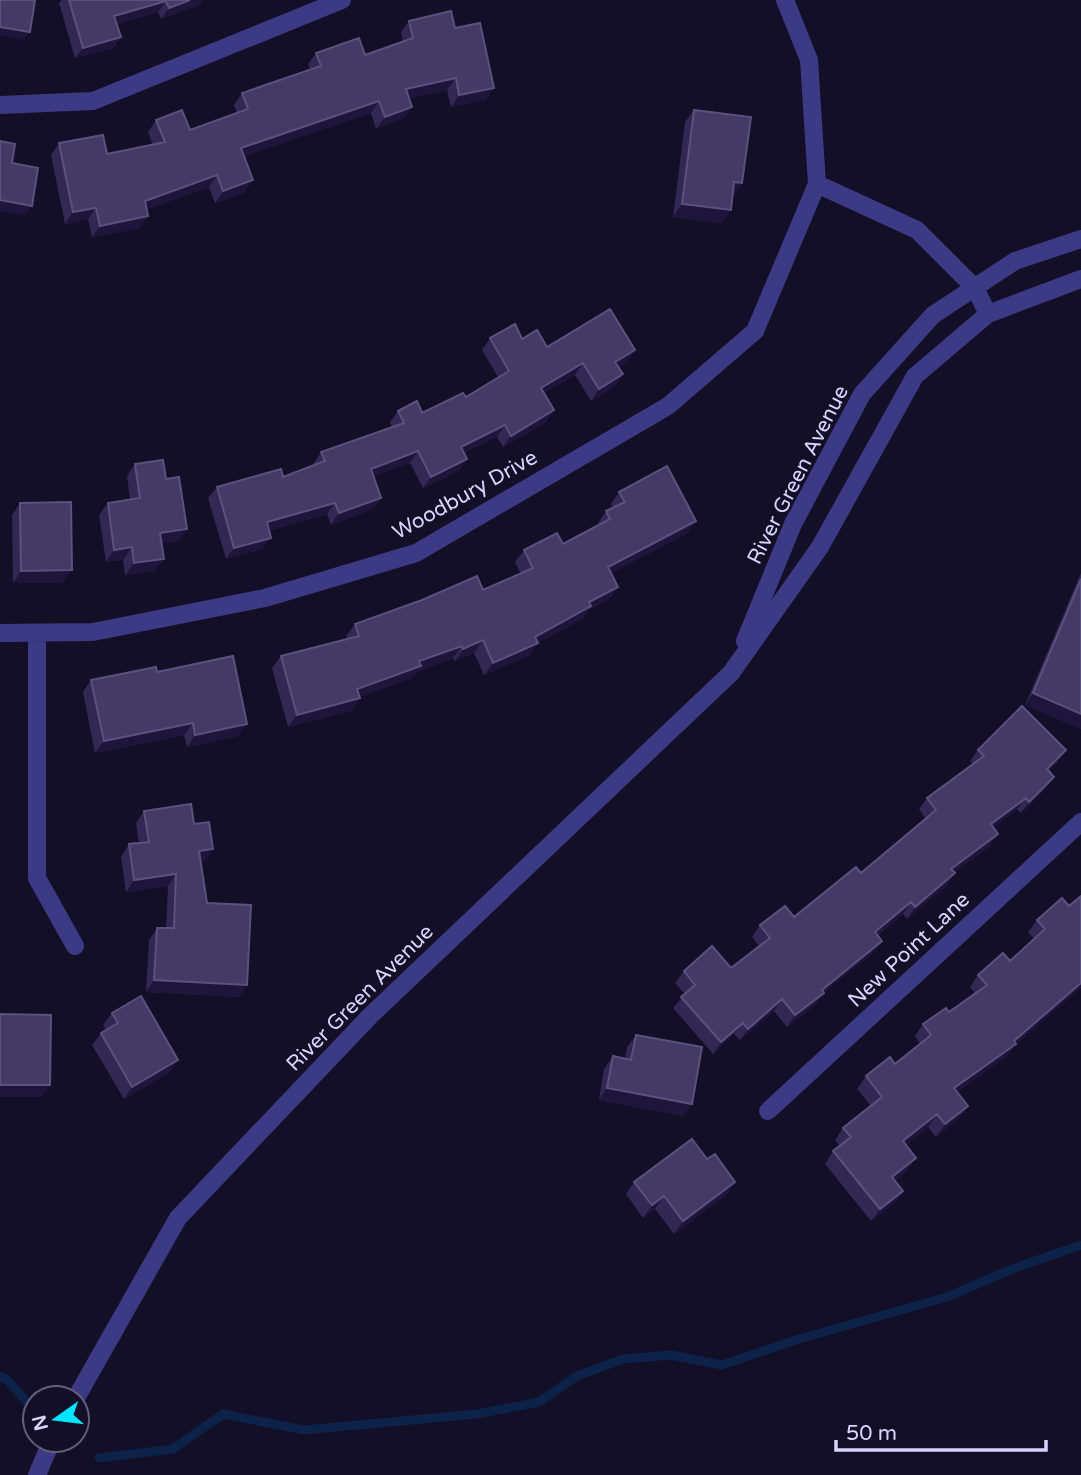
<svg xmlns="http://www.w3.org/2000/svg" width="1081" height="1475" viewBox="0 0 1081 1475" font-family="'Varela Round',sans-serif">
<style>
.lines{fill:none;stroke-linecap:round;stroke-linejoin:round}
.stream{stroke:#0c2248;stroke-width:9}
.minor{stroke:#3d3a85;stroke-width:18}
.wall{fill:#312854}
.shaded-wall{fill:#1d163a}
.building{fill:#433a66;stroke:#5a527e;stroke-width:2}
.labels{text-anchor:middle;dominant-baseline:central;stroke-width:5;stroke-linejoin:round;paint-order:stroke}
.street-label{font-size:21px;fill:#d9d4ff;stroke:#130f26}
</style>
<rect width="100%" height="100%" fill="#130f26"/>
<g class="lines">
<path class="stream" d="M0 1376 6 1379 28 1403
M99 1458 173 1449 223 1414 304 1430 477 1414 539 1402 577 1376 623 1359 671 1355 722 1365 799 1339 947 1297 1012 1269 1081 1245"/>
<path class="minor" d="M785 0 809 60 817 184 917 230 975 288 988 314
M0 105 93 101 342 0
M0 633 93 632 265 598 416 553 668 406 755 331 817 184
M37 633V878L75 946
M745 641 793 524 862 394 933 315 1015 261 1081 239
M768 1111 1081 822
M76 1398 178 1218 370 1016 731 673 820 547 915 376 988 314 1081 279
M37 1475 52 1440"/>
</g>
<path class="wall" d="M62 0H203L199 5 161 19 158 12 117 24 121 37 113 48 75 58 59 3Z
M409 21 455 28 494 88 486 99 451 107 447 90 409 98 404 118 376 129 371 113 244 156 245 192 215 203 209 187 147 209 148 216 140 228 92 237 88 219 65 224 51 155 59 143 107 154 153 145 148 132 156 120 190 130 237 113 234 105 242 93 310 69 308 64 316 53 365 55 403 41 401 32Z
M694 110 742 183 734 195H732L731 210 722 223 673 217 685 122Z
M490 338 522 339 547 347 635 350 627 362 618 367 623 374 615 386 591 401 575 375 544 393 554 410 546 422 503 447 497 437 464 453 467 459 458 471 423 488 410 463 373 476 381 498 373 509 331 525 327 514 269 531 262 549 226 559 208 498 217 487 283 477 314 465 313 464 321 452 392 427 390 422 398 411 422 413 466 397 498 377 482 350Z
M135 464 166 479 187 529 178 541 161 543 155 571 125 575 123 560 106 562 99 515 108 503 130 500 127 476Z
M619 492 688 533 611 573 618 587 609 599 589 609 583 619 537 643 529 656 484 675 474 653 455 661 453 658 418 671 412 678 359 697 360 698 351 711 288 727 272 668 281 656 347 639 346 636 355 624 483 590 521 574 515 562 524 550 563 544 599 525 598 523 606 511 613 508 611 504Z
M20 503 63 583H13L12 515Z
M1081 573V729L1025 705Z
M157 672 238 736 187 747 184 735 95 753 83 692 91 680Z
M978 750 1058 762 1048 771 1054 777 1046 788 1021 813 1017 809 994 827 990 846 954 872 947 885 907 919 903 914 878 935 882 941 874 952 823 993 816 1004 787 1027 774 1011 740 1040 734 1034 713 1054 673 1008 685 994 675 983 684 971 731 968 759 946 752 937 760 925 794 917 861 873 925 818 919 809 927 798 973 764 970 761Z
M144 811 194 824 205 861 201 862 207 903 247 985 239 997 146 992 149 940 157 928H166L168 886 126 892 121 857 129 844 139 843 136 823Z
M1062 898 1014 1046 1007 1056 957 1092 968 1106 959 1118 936 1137 928 1127 906 1145 908 1170 895 1181 903 1191 894 1203 871 1221 825 1164 833 1151 840 1146 835 1140 843 1128 871 1106 857 1089 866 1076 895 1064 920 1044 915 1036 923 1024 949 1012 975 993 970 987 978 975 1010 961 1034 939 1028 932 1037 920Z
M112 1013 170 1072 124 1099 92 1045 101 1033 106 1030 103 1025Z
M636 1035 684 1116 599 1100 604 1069 613 1056 625 1059 627 1047Z
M707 1159 735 1182 727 1194 674 1234 655 1209 643 1218 626 1194 634 1182Z"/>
<path class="shaded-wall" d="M190 0H203L199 5 161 19 169 8Z
M166 1 158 12 107 27 114 16Z
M0 27 30 32 24 40 0 36Z
M121 37 113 48 75 58 83 48Z
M456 78 447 90 398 101 406 89Z
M494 88 486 99 451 107 459 95Z
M379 101 371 113 233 160 241 148Z
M412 107 404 118 376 129 385 117Z
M217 175 209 187 137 213 145 201Z
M253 180 245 192 215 203 223 191Z
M734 182 742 183 734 195 725 194Z
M0 200 32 206 25 215 0 211Z
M682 204 731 210 722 223 673 217Z
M96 208 88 219 65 224 73 212Z
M148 216 140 228 92 237 100 226Z
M635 350 627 362 607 374 615 362Z
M583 363 575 375 533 400 541 388Z
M623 374 615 386 591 401 599 389Z
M554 410 546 422 503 447 511 436Z
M505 425 497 437 453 459 461 447Z
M418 451 410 463 362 481 371 469Z
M467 459 458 471 423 488 431 477Z
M381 498 373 509 331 525 339 513Z
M335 503 327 514 259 534 267 522Z
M696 521 688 533 599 579 608 567Z
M187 529 178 541 151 545 160 533Z
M271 538 262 549 226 559 234 548Z
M132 547 123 560 106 562 114 550Z
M164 559 155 571 125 575 134 563Z
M72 570 63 583H13L21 571Z
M618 587 609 599 589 609 583 619 532 646 538 643 529 656 484 675 493 663 589 602Z
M483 640 474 653 455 661 463 649Z
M462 646 453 658 418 671 412 678 349 701 357 689 419 661Z
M1033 693 1081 714V729L1025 705Z
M360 698 351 711 288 727 297 715Z
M193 723 184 735 95 753 104 741Z
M247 724 238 736 187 747 195 735Z
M1066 750 1058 762 1038 781 1047 769Z
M1054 777 1046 788 1021 813 1029 802Z
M1026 798 1017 809 983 836 991 824Z
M998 834 990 846 943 880 951 869Z
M213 849 205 861 191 864 199 851Z
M955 873 947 885 907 919 915 907Z
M176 874 168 886 126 892 134 880Z
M911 902 903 914 867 943 875 932Z
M882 941 874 952 823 993 816 1004 787 1027 795 1015 822 990Z
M154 980 247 985 239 997 146 992Z
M1081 983V988L1014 1046 1007 1056 945 1101 954 1088 1014 1041Z
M782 999 774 1011 740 1040 748 1029Z
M743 1023 734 1034 713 1054 721 1042Z
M178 1060 170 1072 124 1099 132 1087Z
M0 1085H50L42 1097H0Z
M607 1088 692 1104 684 1116 599 1100Z
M968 1106 959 1118 936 1137 945 1124Z
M937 1114 928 1127 895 1154 903 1141Z
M916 1158 908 1170 884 1190 892 1177Z
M735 1182 727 1194 674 1234 683 1221Z
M903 1191 894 1203 871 1221 880 1209Z
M664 1196 655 1209 643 1218 652 1205Z"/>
<path class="building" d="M0 0H35L30 32 0 27Z
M69 0H190L169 8 166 1 114 16 121 37 83 48Z
M451 11 455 28 480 23 494 88 459 95 456 78 406 89 412 107 385 117 379 101 241 148 253 180 223 191 217 175 145 201 148 216 100 226 96 208 73 212 59 143 103 135 107 154 165 142 156 120 182 110 190 130 248 109 242 93 321 66 316 53 359 38 365 55 413 38 409 21Z
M694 110 751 117 742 183 734 182 731 210 682 204Z
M0 141 15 144 12 163 38 168 32 206 0 200Z
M610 309 635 350 615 362 623 374 599 389 583 363 541 388 554 410 511 436 505 425 461 447 467 459 431 477 418 451 371 469 381 498 339 513 335 503 267 522 271 538 234 548 217 487 281 469 283 477 325 461 321 452 404 423 398 411 417 401 422 413 463 393 466 397 509 371 490 338 515 324 522 339 537 330 547 347Z
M163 460 166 479 179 477 187 529 160 533 164 559 134 563 132 547 114 550 108 503 140 498 135 464Z
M667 466 696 521 608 567 618 587 589 602 591 606 535 637 538 643 493 663 483 640 463 649 462 646 419 661 421 666 357 689 360 698 297 715 281 656 359 636 355 624 422 600 477 576 483 590 533 568 524 550 557 533 563 544 610 519 606 511 625 502 619 492Z
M71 502 72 570 21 571 20 503Z
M1081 579V714L1033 693Z
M233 656 247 724 195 735 193 723 104 741 91 680 156 667 157 672Z
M1022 706 1066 750 1047 769 1054 777 1029 802 1026 798 991 824 998 834 951 869 955 873 915 907 911 902 875 932 882 941 822 990 824 993 795 1015 782 999 748 1029 743 1023 721 1042 681 997 695 985 684 971 712 946 731 968 770 938 760 925 785 906 794 917 856 867 861 873 936 810 927 798 984 756 978 750Z
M191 804 194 824 209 822 213 849 199 851 207 903 251 905 247 985 154 980 157 928H174L176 874 134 880 129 844 149 842 144 811Z
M1081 896V983L1014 1041 1016 1044 954 1088 968 1106 945 1124 937 1114 903 1141 916 1158 892 1177 903 1191 880 1209 833 1151 851 1137 843 1128 882 1097 866 1076 890 1057 895 1064 931 1035 923 1024 946 1008 949 1012 987 985 978 975 1003 953 1010 961 1045 929 1037 920 1062 898 1069 906Z
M141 996 178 1060 132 1087 101 1033 118 1023 112 1013Z
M0 1014 51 1015 50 1085H0Z
M636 1035 702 1047 692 1104 607 1088 613 1056 631 1060Z
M692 1139 707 1159 715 1154 735 1182 683 1221 664 1196 652 1205 634 1182Z"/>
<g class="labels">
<g class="street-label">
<text transform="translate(798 475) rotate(-63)">River Green Avenue</text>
<text transform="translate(465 495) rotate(-29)">Woodbury Drive</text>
<text transform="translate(909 950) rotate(-43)">New Point Lane</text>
<text transform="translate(360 998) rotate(-45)">River Green Avenue</text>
</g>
</g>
<g transform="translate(56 1419) rotate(256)"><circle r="33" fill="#130f26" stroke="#625e7d" stroke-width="2"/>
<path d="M0-5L12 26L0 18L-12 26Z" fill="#00e5ff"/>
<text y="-10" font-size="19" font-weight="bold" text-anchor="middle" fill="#d9d4ff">N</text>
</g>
<path d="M836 1440v10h210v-10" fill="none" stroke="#d9d4ff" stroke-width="3.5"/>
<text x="846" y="1440" font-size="21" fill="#d9d4ff" stroke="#130f26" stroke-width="5" paint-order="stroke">50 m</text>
</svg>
